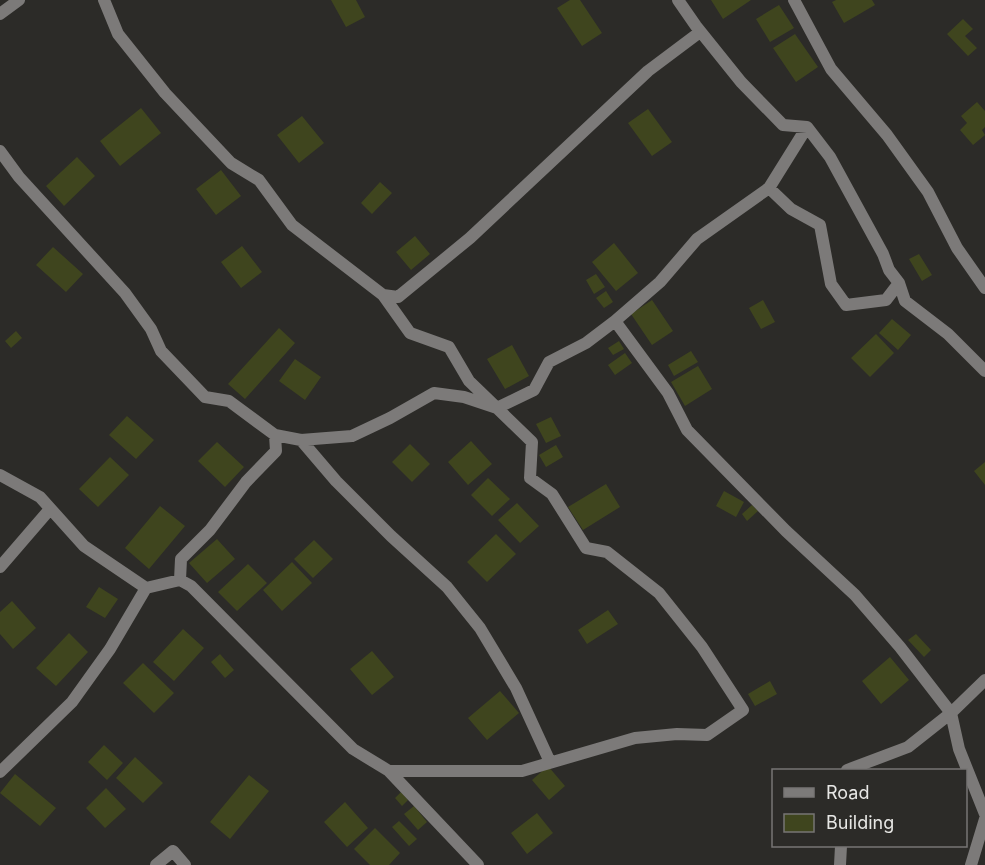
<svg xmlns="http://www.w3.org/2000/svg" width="985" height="865" viewBox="0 0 985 865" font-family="Inter,sans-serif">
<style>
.building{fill:#3f451e}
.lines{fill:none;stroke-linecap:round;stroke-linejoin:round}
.minor{stroke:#7c7a79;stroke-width:12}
</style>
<rect width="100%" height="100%" fill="#2c2b28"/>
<path class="building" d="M331 0H356L365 17 346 27Z
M570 0H580L602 33 582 46 557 8Z
M711 0H751L723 19Z
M836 0H872L875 5 844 23 832 2Z
M779 5 794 28 770 42 756 19Z
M963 19 973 29 965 36 977 48 968 56 947 34Z
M795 34 818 67 796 82 773 48Z
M977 102 985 111V127L982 130 985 135 973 145 960 130 967 123 961 116Z
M141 108 161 133 120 166 100 141Z
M648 109 672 142 652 156 628 123Z
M302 116 324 143 299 163 277 135Z
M77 157 95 176 64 206 46 186Z
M221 170 241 196 216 215 196 189Z
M380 182 392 193 372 214 361 203Z
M415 236 430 254 411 270 396 252Z
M614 243 638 273 616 291 592 262Z
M242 246 262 272 241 288 221 262Z
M53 247 83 274 66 292 36 265Z
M919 254 932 275 922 281 909 259Z
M596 274 605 287 594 294 586 280Z
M606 291 613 302 604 308 596 298Z
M652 300 673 331 652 345 631 314Z
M763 300 775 322 761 329 749 308Z
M892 319 911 335 898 350 879 333Z
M279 328 295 343 245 399 228 384Z
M16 331 22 338 11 348 5 341Z
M876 334 894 353 870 377 851 358Z
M619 341 624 349 613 355 608 348Z
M512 345 529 376 505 389 487 359Z
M691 351 698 362 674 376 668 365Z
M625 353 632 363 615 375 608 365Z
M295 359 321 377 305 400 279 381Z
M698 366 712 389 685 406 671 382Z
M127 416 154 440 136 459 109 435Z
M551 417 561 436 546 443 536 424Z
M471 441 492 464 468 485 448 462Z
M217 442 244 467 225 487 198 461Z
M410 444 430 464 412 482 392 462Z
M556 445 563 457 546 467 539 455Z
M110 457 129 475 98 507 79 489Z
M985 462V485L974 471Z
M488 478 510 499 492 516 471 495Z
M606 484 620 507 583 530 568 507Z
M724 491 744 502 736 517 716 506Z
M517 503 539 526 520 543 498 520Z
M752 505 758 511 747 521 742 514Z
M160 506 185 526 149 569 125 548Z
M496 534 516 554 487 582 467 562Z
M217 539 235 559 207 583 189 563Z
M314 540 333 559 313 578 294 559Z
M292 562 312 583 282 611 263 590Z
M248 564 267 583 237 611 218 592Z
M99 587 118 599 105 618 86 607Z
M12 601 36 628 13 649 0 634V612Z
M608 610 618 624 587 644 578 630Z
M183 629 204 648 174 681 153 662Z
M69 633 88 652 56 686 36 668Z
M916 634 931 650 924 657 908 640Z
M372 651 394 677 372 695 350 669Z
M220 654 234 670 225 678 211 662Z
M890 657 909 680 881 704 862 681Z
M143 663 174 693 154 713 123 683Z
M770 681 777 694 755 706 748 694Z
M500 691 519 713 487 740 468 718Z
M104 745 123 763 107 780 88 762Z
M135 757 163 783 143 803 116 778Z
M548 766 565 786 549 800 532 780Z
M15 774 56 808 40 826 0 793Z
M249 775 269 791 230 839 210 822Z
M106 788 126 809 105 828 86 808Z
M401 792 408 800 402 806 395 798Z
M345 802 368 828 347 847 324 822Z
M414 806 427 822 418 830 404 814Z
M537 813 553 833 527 854 511 833Z
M399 821 417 839 409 846 392 827Z
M375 828 400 853 389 865H370L354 849Z"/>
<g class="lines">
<path class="minor" d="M104 0 118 34 165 93 231 163 259 180 292 225 383 295 398 297 470 238 648 71 700 32
M678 0 696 26 741 82 783 125 807 127 830 157 883 254 889 270 899 283 905 301 948 334 985 371
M794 0 831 69 887 135 928 192 957 248 985 288
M0 14 19 0
M807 127 769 188 697 239 660 282 615 321 668 393 687 430 786 531 855 595 900 647 951 713 908 747 847 770
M0 151 19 177 125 293 151 329 161 351 205 397 229 401 275 435 301 440 336 481 391 536 447 587 480 628 516 688 550 762
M769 188 791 209 820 225 831 284 846 305 886 300 899 283
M383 295 410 333 449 347 469 381 532 442 530 478 552 494 586 548 607 552 659 593 702 647 743 710 707 735 677 734 635 738 522 771H389
M301 440 352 436 390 418 434 393 464 397 497 408 534 390 549 362 586 343 615 321
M0 475 40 497 84 546 146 588 180 580 191 586 353 749 389 771 478 865
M0 567 50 509
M180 580 181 559 210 530 246 482 276 451 275 435
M985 680 951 713 959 749 985 814
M0 772 72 702 110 649 146 588
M156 865 173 851 185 865
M840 865 841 846
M971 865 985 819"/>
</g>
<rect x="772" y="769" width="195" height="78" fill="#2c2b28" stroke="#777674" stroke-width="1.5"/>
<rect x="784" y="788" width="30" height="9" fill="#7c7a79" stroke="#777674" stroke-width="1.5"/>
<text x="826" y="799" font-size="18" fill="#e7e7e5">Road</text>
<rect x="784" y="814" width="30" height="18" fill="#3f451e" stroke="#777674" stroke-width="1.5"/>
<text x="826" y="829" font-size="18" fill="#e7e7e5">Building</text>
</svg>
